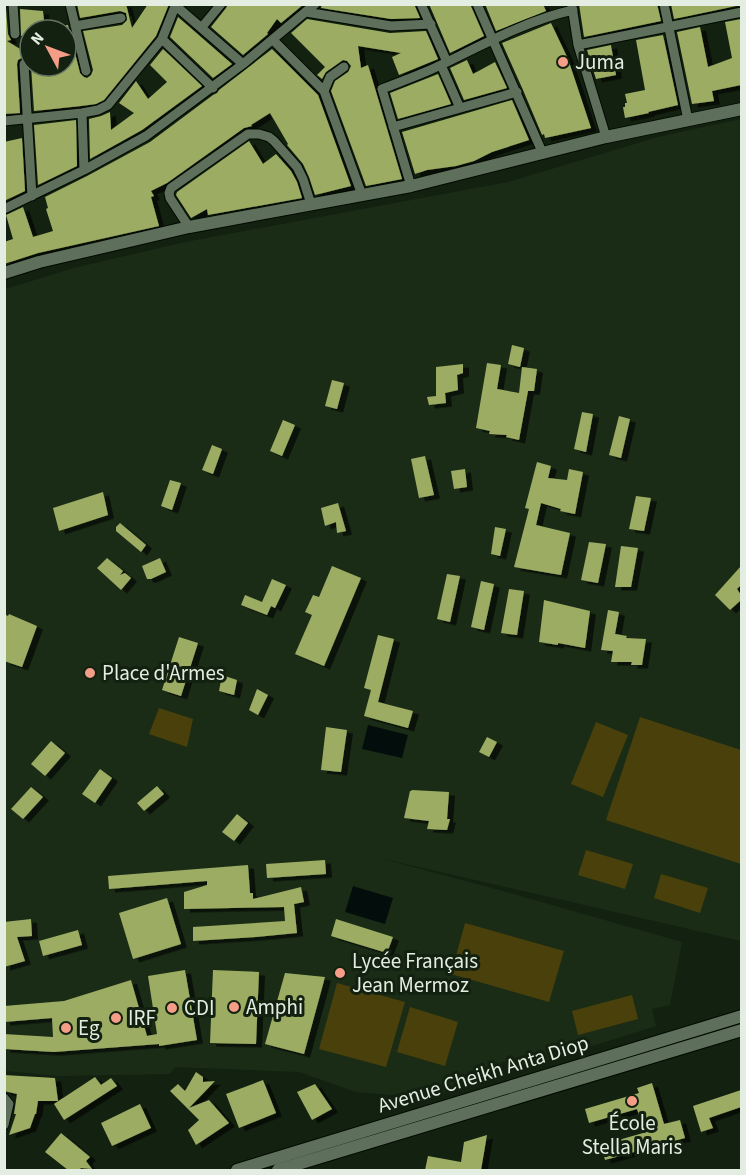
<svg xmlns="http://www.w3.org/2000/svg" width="746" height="1175" viewBox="0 0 746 1175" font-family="'Source Sans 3',sans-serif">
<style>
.built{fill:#1a2c16}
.green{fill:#4a400b}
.water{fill:#030e0c}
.building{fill:#9cac64;filter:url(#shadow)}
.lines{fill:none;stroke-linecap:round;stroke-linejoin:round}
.minor-casing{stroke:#010a01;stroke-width:11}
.tertiary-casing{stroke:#010a01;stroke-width:14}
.minor{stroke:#5e6f5b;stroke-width:9}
.tertiary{stroke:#5e6f5b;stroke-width:12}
.poi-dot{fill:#f49e88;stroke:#132110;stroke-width:2}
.labels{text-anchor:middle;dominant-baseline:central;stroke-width:6;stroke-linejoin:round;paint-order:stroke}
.poi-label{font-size:21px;fill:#e3ede1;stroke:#132110;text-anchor:start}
.street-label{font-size:21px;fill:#e3ede1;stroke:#132110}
</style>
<defs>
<filter id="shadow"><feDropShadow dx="6" dy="3.5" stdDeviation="0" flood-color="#0009"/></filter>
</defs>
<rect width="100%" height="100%" fill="#132110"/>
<path class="built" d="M741 119V941L379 858 503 891 682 942 670 1005 652 1009 656 1026 548 1060 501 1062 505 1074 428 1098 356 1092 299 1072 175 1067 170 1074 58 1076 5 1071V289L74 268 185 242 508 182 658 137Z"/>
<path class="green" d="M159 708 193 719 187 747 149 734Z
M640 717 741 750V864L606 820Z
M596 722 628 735 603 797 571 784Z
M586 850 633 864 625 889 578 875Z
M661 874 708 888 700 913 654 898Z
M465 923 564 951 549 1002 451 974Z
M337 983 405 1002 386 1067 319 1049Z
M632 995 638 1019 578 1035 572 1011Z
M410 1007 458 1022 445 1066 397 1052Z"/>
<path class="water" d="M368 725 408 735 402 758 362 749Z
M353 886 393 898 385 924 345 912Z"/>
<path class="building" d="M77 4H126L132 28 148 4H169L156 36 104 100 96 104 81 106 34 111 31 66H66V25H68L80 73 84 77 87 78 91 75 93 70 83 31 122 25 127 20 126 13 120 11 80 18Z
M228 4H304L281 23 277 19 267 33 268 34 243 55 211 27 226 8Z
M322 4H414L420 18 391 19 321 8Z
M429 4H470L484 36 450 53Z
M485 4H543L546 11 496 31Z
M579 4H657L661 21 584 37Z
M671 4H741V5L674 19Z
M4 8H6L8 34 11 40 7 41 30 55V61L27 58 23 57 18 60 17 64 20 113 4 114Z
M20 9 43 11 45 30H30V34L21 36Z
M178 17 232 64 213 78 170 37Z
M307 19 390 33 426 31 438 59 399 75 392 57 401 53 358 46 361 68 368 65 402 179 366 186 331 91 335 81 348 72 351 66 347 61 343 60 326 72 322 79 317 75 325 67 291 33Z
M741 19V85L712 91 714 101 692 104 677 32 700 27 708 67 732 58 725 22Z
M551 23 568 59 591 128 545 138 544 134 542 135 523 90 502 43Z
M663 35 678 105 648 112 649 113 625 118 623 107H625V103H627L625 94 645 90 636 40Z
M611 45 616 75 596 79 587 50Z
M163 49 202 86 142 130 90 159 89 119 101 116 110 112 111 130 134 113 119 103 136 81 148 99 167 82 150 65Z
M272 49 318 95 351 186 315 195 309 177 303 164 287 145 288 144 270 113 251 125 252 126 244 128 167 183 151 191 154 196 151 197 159 226 38 253 4 264V242L13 239 6 215 23 207 33 237 53 231 46 209 48 208 45 197 87 176 150 142 213 95 217 93 219 90Z
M467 60 473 74 495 62 507 88 464 100 450 68Z
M438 74 451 104 398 119 390 93Z
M512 100 529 140 492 152 474 161 456 166 427 170 415 174 402 132Z
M76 120 77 166 38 185 34 125Z
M22 138 25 191 4 201V142Z
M249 141 263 164 276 154 291 171 297 182 302 198 208 215 207 209 191 218 176 195 177 192Z
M512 345 524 348 520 367 508 364Z
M487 363 501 365 497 389 519 393 522 367 537 369 534 391H528L519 440 506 437 507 435 489 434 490 431 476 428Z
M463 364V373L457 375 458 390 445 393 446 403 429 405 427 397 436 396V367Z
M332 380 344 383 337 409 325 406Z
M582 412 593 414 586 452 574 449Z
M619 416 630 419 621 458 609 455Z
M283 420 295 425 282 456 270 451Z
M212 445 222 449 213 474 202 470Z
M425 456 434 495 419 498 411 459Z
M537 462 551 466 548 478 567 480 569 469 583 472 575 514 560 511 561 509 541 503 536 525 570 533 561 575 514 567 529 509 525 508Z
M465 469 467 487 454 489 451 471Z
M170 480 181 483 172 510 161 506Z
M103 492 108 515 59 531 53 508Z
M636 496 651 498 644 531 629 529Z
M338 503 346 531 337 533 336 522 325 526 321 508Z
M120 523 146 545 141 552 116 531V527Z
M495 527 506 529 500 556 491 554Z
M589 542 606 544 598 583 581 580Z
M621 546 638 548 631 587H615Z
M107 558 123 571 120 575 125 573 131 578 121 590 97 568Z
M160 558 166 572 151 579H147L142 566Z
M332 566 361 578 324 666 295 654 312 615 305 612 313 595 319 597Z
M741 566V585L737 589 741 595V600L730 610 715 595Z
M447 574 460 576 450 622 437 619Z
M272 579 286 585 275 608 271 606 267 615 241 605 245 595 262 602Z
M481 581 494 584 484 630 471 627Z
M509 589 524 591 517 635 501 633Z
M544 600 590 611 585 648 558 643V645L539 642Z
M608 610 619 612 615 634 627 636 626 638 646 639 642 665H631L632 662H611L613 651 601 650Z
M4 614 8 616 9 614 37 626 22 667 4 661Z
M378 635 394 639 378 702 413 711 408 728 364 716 371 690 364 688Z
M179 637 198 643 181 696 162 690Z
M222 675 237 680 234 695 219 691Z
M257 689 268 695 258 715 249 710Z
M326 727 347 730 341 772 321 770Z
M487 737 497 742 489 757 479 752Z
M51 741 65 753 45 776 31 764Z
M100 769 112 778 95 803 82 794Z
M157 786 164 794 144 811 137 803Z
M31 787 43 797 23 819 11 809Z
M412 790 449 792 447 819H450L447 830 427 829 429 821 404 818 410 791H411Z
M237 814 248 823 234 841 222 832Z
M325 860 326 874 267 878 266 864Z
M248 865 250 893H253V899L301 887 304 902 294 904 297 933 256 937 193 941V927L285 921 284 907 184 909V892L207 885V881L109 889 108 876Z
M167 898 181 944 133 959 119 913Z
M31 919 32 936 17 937 25 961 4 967V922Z
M336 919 393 937 387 953 331 936Z
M78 930 82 945 43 956 39 941Z
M185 970 197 1040 159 1046V1044L54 1052 4 1049V1034L53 1037 52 1018 4 1022V1006L64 1001 131 980 147 1036 157 1034 148 976Z
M213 970 259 972 256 1044 210 1043Z
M285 973 325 977 304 1054 265 1044Z
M196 1072 203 1077V1082L215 1081 189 1108 209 1100 229 1123 196 1145 188 1130 199 1120 170 1091 178 1084 185 1091Z
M4 1075 55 1078 58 1101H38L36 1114H35L30 1128 9 1135 16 1114H14L17 1094 4 1091Z
M95 1077 101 1085 111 1078 117 1086 64 1120 54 1104Z
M263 1080 276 1113 239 1128 226 1094Z
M652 1083 664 1124 680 1120 685 1138 605 1160 601 1145 650 1131 645 1113 639 1115 637 1109 589 1123 585 1109 639 1093 637 1088Z
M315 1084 332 1109 312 1120 297 1092Z
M741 1090V1107L709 1118 713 1128 701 1132 693 1106Z
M140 1104 151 1128 112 1146 101 1123Z
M61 1133 90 1157 86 1161 92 1169 81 1168 79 1170H68L45 1152Z
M487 1135 481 1170H425L428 1156 461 1162 464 1142Z"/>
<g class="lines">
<g class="minor-casing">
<path id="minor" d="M13 4 15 34
M70 4 86 71
M421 4 447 62
M477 4 543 154
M664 4 688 120
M176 6 243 64
M572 6 578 45 606 137
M306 12 391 26 431 24
M75 26 121 18
M202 27 221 4
M162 39 213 88
M273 40 324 91 362 195
M578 45 742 12
M24 64 32 196
M441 65 460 108
M324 91 330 77 344 67
M82 113 84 170
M4 121 82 113 98 110 108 105 162 39 176 4
M393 127 517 92
M411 186 382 89C402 81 423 74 443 64 484 44 528 20 573 10
M4 209 84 170 146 136 243 64 315 4
M189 227 170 198 169 193 171 188 248 134H259L269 137 274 141 297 167 303 179 311 204
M4 1098 9 1104 4 1125"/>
</g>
<g class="tertiary-casing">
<path id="tertiary" d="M4 273 39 262 189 227 411 186 606 137 742 109
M237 1170 742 1016
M278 1170 742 1030"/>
</g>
<use href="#minor" class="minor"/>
<use href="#tertiary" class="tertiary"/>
</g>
<g class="poi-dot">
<circle cx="563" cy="62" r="6"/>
<circle cx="90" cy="673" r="6"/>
<circle cx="340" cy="973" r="6"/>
<circle cx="234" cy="1007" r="6"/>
<circle cx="172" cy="1008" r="6"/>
<circle cx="116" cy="1018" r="6"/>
<circle cx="66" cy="1028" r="6"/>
<circle cx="632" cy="1101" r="6"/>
</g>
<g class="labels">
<g class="poi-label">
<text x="575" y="62">Juma</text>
<text x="102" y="673">Place d'Armes</text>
<text x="352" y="961">Lycée Français<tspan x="352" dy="24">Jean Mermoz</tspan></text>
<text x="246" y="1007">Amphi</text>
<text x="184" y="1008">CDI</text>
<text x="128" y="1018">IRF</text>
<text x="78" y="1028">Eg</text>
<text x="632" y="1123" text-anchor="middle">École<tspan x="632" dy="24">Stella Maris</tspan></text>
</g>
<g class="street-label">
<text transform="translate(483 1074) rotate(-17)">Avenue Cheikh Anta Diop</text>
</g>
</g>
<rect width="746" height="1175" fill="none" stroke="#e3ede1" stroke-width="12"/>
<g transform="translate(48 48) rotate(311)"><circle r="28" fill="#132110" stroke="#667364" stroke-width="1.5"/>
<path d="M0-4.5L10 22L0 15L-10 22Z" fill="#f49e88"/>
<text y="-9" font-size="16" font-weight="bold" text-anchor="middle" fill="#e3ede1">N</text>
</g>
</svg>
